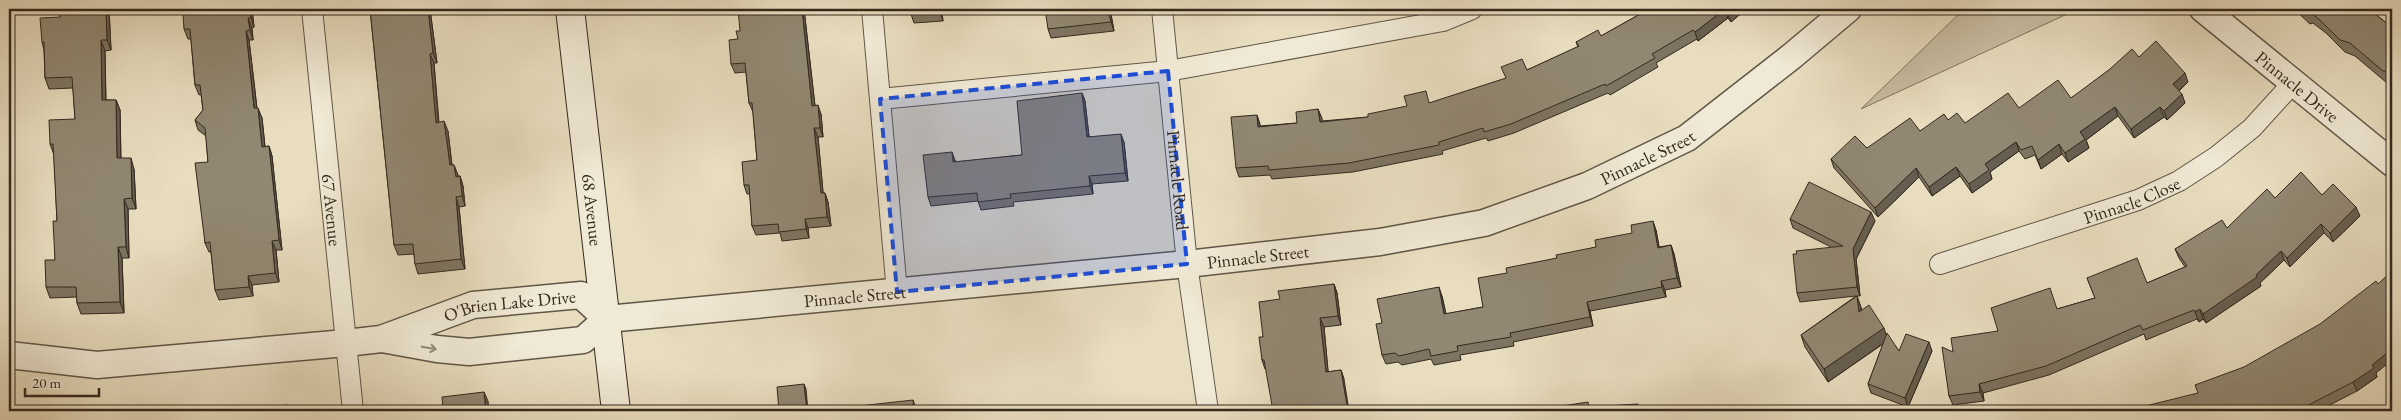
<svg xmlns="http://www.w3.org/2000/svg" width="2401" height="420" viewBox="0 0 2401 420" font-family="'EB Garamond',serif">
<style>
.green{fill:#c9bea4;stroke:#7e7461}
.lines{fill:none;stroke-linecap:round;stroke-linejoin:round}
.minor-casing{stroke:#605646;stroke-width:22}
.tertiary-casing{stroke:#605646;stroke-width:29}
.secondary-casing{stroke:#33291e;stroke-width:30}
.minor{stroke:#f0e9d5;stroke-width:20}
.tertiary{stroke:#f0e9d5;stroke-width:26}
.secondary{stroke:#f0e9d5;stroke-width:28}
.wall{fill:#7d7462;stroke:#33291e}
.shaded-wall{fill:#665e50;stroke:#33291e}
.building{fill:#918772;stroke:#33291e}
.oneway{stroke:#92897a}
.marked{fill:#1d4ed8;fill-opacity:0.2;stroke:#1d4ed8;stroke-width:4;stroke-dasharray:10 6;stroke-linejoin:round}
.labels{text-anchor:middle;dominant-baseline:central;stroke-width:4;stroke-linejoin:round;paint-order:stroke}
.street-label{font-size:18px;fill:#33291e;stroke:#f0e9d5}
</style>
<rect width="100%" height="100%" fill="#e8ddbf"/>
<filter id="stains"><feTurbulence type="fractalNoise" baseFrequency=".004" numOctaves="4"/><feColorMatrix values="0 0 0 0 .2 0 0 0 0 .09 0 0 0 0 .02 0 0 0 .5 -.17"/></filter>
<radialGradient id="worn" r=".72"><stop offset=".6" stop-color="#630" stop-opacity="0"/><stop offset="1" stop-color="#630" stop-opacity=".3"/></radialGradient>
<path class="green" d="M1964 9H2078L1861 109Z"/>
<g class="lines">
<g class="minor-casing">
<g id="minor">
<path id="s1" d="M312 9 353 411"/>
<path d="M872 9 897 292"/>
<path id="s2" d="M1162 9 1187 264 1208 411"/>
<path d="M880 99 1168 71 1443 21 1472 9"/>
<path id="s3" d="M1940 264 2138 200 2179 181 2216 157 2252 128 2293 83"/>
</g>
</g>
<g class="tertiary-casing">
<g id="tertiary">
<path id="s4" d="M2203 9 2392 163"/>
<path id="s5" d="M607 319 1187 264 1380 242 1484 223 1587 186 1687 138 1792 56 1848 9"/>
<path d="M382 339 437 349 469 352 583 340 607 319"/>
<path id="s6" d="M9 355 97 365 346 343 381 339 473 305 581 295 607 319"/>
</g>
</g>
<g class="secondary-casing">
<g id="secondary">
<path id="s7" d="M570 9 616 411"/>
</g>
</g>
<use href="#minor" class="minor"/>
<use href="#tertiary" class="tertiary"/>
<use href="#secondary" class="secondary"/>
</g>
<path class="wall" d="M60 9H109L111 50 105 51 106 100H116L120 110 121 158 134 169 136 209H128L129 258H122L124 313 81 314 77 303V297L50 298 46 287 55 260 57 221 54 155 50 144 75 119 73 88 49 89 45 78 44 50 42 42 60 17Z
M252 9 254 27 252 28 253 40H249L257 108 262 118 265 147 269 146 272 156 282 250H276L279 282 252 285 253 296 219 300 215 290 211 252H209L205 243 208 162 206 136 198 130 195 120 203 110 201 94 199 95 195 85 191 39H188L184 29Z
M370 9H430L437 63H434L439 122 448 131 452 165H454L458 176H460L463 186 465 206 459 207 465 269 418 274 415 264 414 254 398 255 394 245Z
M804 9 815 106 821 114 823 137H818L823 193H825L828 202 831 226 808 228 809 238 782 241 780 233 756 235 752 226 750 194H747L744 185 757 160 753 112 749 103 746 72 735 73 731 64 740 31Z
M910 9H1012L942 13 943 21 914 23 911 14Z
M1110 9 1114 31 1051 38 1048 29Z
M1649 9H1746L1731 22 1728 18 1698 41 1697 39 1656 63 1658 67 1610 95 1608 93 1514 133 1488 141 1486 138 1442 151 1443 154 1353 172 1272 179 1270 175 1239 177 1236 168 1257 115 1260 126 1297 123 1318 109 1322 121 1368 117 1430 103 1505 79 1527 70 1578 47 1576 42 1601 36Z
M2294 9H2369L2389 25 2392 24V85L2390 83H2387L2355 56 2345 52 2326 33 2313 23 2310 24Z
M2139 57 2188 82 2179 91 2185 103 2167 120 2164 117 2134 138 2118 116 2086 140 2089 148 2068 162 2062 154 2041 169 2035 155 2025 159 2019 151 1990 172 1992 179 1972 193 1960 176 1932 196 1919 177 1878 217 1834 168 1831 159 1867 148 1920 131 1948 120 1965 123 2019 108 2071 98Z
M1082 93 1085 101 1089 137 1124 142 1128 181 1092 184 1093 194 1013 202 1014 206 981 210 978 201 931 206 928 197 955 160 956 162 1022 155Z
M2322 195 2360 216 2333 242 2324 233 2290 267 2284 260 2260 283 2261 286 2206 323 2203 319 2199 322 2197 319 2146 340 2144 334 2049 375 1983 393 1984 401 1953 405 1949 396 1953 352 1998 331 2057 309 2095 298 2087 278 2147 283 2185 267 2179 258 2175 249 2227 228 2275 198Z
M1790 219 1875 221 1856 259 1860 296H1857L1862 310 1886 334 1899 351H1932L1908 407 1871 393 1868 384 1883 344 1828 382 1805 347 1801 335 1856 296 1800 302 1797 293 1831 247 1793 228Z
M1656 230 1659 247 1671 245 1674 254 1681 287 1665 290 1666 297 1590 311 1593 326 1513 342 1514 346 1460 355 1461 360 1434 365 1431 359 1402 365 1398 362 1386 364 1382 355V323L1442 296 1446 314 1483 307 1507 273 1557 258Z
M1334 284 1337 293 1341 325 1324 327 1328 372 1341 370 1344 379 1265 369 1262 360 1263 337 1280 299Z
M2376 373 2377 377 2357 391 2318 411H2125Z"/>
<path class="shaded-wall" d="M106 9H109L111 50 107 40Z
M249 9H252L254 27 251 18Z
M428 9H430L437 63 433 53Z
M802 9H804L816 115 812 106Z
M939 9H940L942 13 943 21Z
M1108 9H1110L1114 31 1111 22Z
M1725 9 1728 18 1698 41 1695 32Z
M1732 9H1746L1731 22 1727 12Z
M248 18 252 28 253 40 250 30Z
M246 31 249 40 258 118 254 108Z
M101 40 105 51 106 111 102 100Z
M430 54 434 63 439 132 436 123Z
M2185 73 2188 82 2176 93 2173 84Z
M1082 93 1085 101 1090 145 1087 137Z
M2182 94 2185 103 2167 120 2164 111Z
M116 100 120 110 121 169 117 158Z
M818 105 821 114 823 137 820 128Z
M2115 107 2118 116 2086 140 2089 148 2068 162 2065 153 2080 132Z
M2160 107 2164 117 2134 138 2131 129Z
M258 108 262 118 266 156 262 147Z
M1318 109 1322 118 1323 131 1320 122Z
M1257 115 1260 124 1261 136 1258 127Z
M444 121 448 131 453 175 450 165Z
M814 128 818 137 824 202 821 193Z
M1121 134 1124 142 1128 181 1125 173Z
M2016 142 2019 151 1990 172 1992 179 1972 193 1969 184 1985 164Z
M2059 144 2062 154 2041 169 2038 160Z
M269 146 272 156 282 250 279 240Z
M952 152 955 160 957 171 953 162Z
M131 158 134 169 136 209 132 198Z
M454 165 458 175 459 186 456 177Z
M1956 167 1960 176 1932 196 1929 187Z
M1916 168 1919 177 1878 217 1875 208Z
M460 176 463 186 465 206 462 196Z
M1089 176 1092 184 1093 194 1090 186Z
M825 193 828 202 831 226 827 217Z
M456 197 459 207 465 269 461 259Z
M124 199 128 209 129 258 126 247Z
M2356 207 2360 216 2333 242 2330 233Z
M1871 212 1875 221 1856 259 1860 296 1857 287 1853 249Z
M805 219 808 228 809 238 806 229Z
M1653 221 1656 230 1661 257 1658 248Z
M2321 224 2324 233 2290 267 2287 258Z
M272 241 276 250 279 282 275 273Z
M1671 245 1674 254 1681 287 1677 278Z
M118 247 122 258 124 313 120 302Z
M2281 251 2284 260 2260 283 2261 286 2206 323 2203 314 2256 275Z
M248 276 252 285 253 296 249 287Z
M1661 281 1665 290 1666 297 1662 287Z
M1334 284 1337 293 1341 325 1338 316Z
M1439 287 1442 296 1448 323 1444 314Z
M1857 296 1861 308 1863 325 1859 312Z
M1587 302 1590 311 1593 326 1590 317Z
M2200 309 2203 319 2199 322 2195 312Z
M1320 318 1324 327 1329 381 1326 372Z
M1884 328 1888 340 1828 382 1824 369Z
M1929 342 1932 351 1908 407 1905 398Z
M2392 349V360L2376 373 2377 377 2357 391 2353 382 2372 365Z
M1341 370 1344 379 1349 411H1348Z
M804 384 806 389 808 411H807Z
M1979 384 1983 393 1984 401 1980 392Z
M484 392 488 401 489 411H486Z
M913 400 917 411H914Z"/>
<path class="building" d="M60 9H106L107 40H101L102 100H116L117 158H131L132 198 124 199 126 247H118L120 302 77 303 76 287H46L45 260H55L53 221H57L53 144H50L49 120 75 119 72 77 45 78 44 42H42L40 18 60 17Z
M187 9H249L251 18H248L250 30 246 31 254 108H258L262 147 269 146 279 240 272 241 275 273 248 276 249 287 215 290 210 242 205 243 195 163 208 162 205 128 195 120 203 110 200 85H195L190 29H184L183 14Z
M370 9H428L433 53 430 54 436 123 444 121 450 165H454L456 177 460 176 462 196 456 197 461 259 415 264 413 244 394 245Z
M738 9H802L812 106 818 105 820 128H814L821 193H825L827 217 805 219 806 229 779 232 778 224 752 226 749 185H744L742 162 757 160 752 103H749L745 63 731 64 729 40 738 39 736 31H740Z
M910 9H939V12L911 14Z
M1045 9H1108L1111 22 1048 29Z
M1649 9H1732L1727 12 1725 9 1695 32 1693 30 1652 54 1655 58 1606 86 1605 84 1511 124 1484 132 1483 128 1439 142V145L1349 163 1269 170 1268 166 1236 168 1231 117 1257 115 1258 127 1297 123 1296 112 1318 109 1320 122 1368 117V114L1407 106 1404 96 1426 91 1429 103 1506 78 1501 67 1522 59 1527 70 1579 46 1576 42 1598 30 1601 36Z
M2303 9H2369L2389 25 2391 22 2392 24V76L2386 71H2383L2350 43 2340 40 2321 21 2309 11H2306Z
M2156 41 2185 73 2173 84 2182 94 2164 111 2160 107 2131 129 2115 107 2080 132 2085 139 2065 153 2059 144 2038 160 2032 146 2021 150 2016 142 1985 164 1989 170 1969 184 1956 167 1929 187 1916 168 1875 208 1831 159 1855 136 1867 148 1910 118 1920 131 1944 114 1948 120 1957 113 1965 123 2008 93 2019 108 2058 80 2071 98 2110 69 2132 49 2139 57Z
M1082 93 1087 137 1121 134 1125 173 1089 176 1090 186 1010 194 1011 198 978 202 977 193 928 197 923 155 952 152 953 162 1022 155 1017 101Z
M2301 172 2322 195 2333 184 2356 207 2330 233 2321 224 2287 258 2281 251 2256 275 2257 277 2203 314 2200 309 2195 312 2194 310 2143 330 2140 325 2046 366 1979 384 1980 392 1949 396 1942 347 1953 352 1951 338 1998 331 1991 308 2050 288 2057 309 2095 298 2087 278 2137 258 2147 283 2187 266 2175 249 2222 220 2227 228 2267 189 2275 198Z
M1809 182 1871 212 1853 249 1857 287 1797 293 1793 254H1797L1796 251 1843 246 1790 219Z
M1653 221 1658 248 1671 245 1677 278 1661 281 1662 287 1587 302 1590 317 1510 333 1511 337 1457 346 1458 351 1431 356 1429 349 1399 356 1395 353 1382 355 1376 324 1382 323 1377 299 1439 287 1444 314 1483 307 1478 278 1507 273 1506 268 1557 258 1556 255 1596 247 1595 240 1632 233 1631 225Z
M2392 271V349L2372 365 2374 368 2353 382 2297 411H2125L2198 393 2195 385 2244 367 2320 324 2376 281 2378 284Z
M1334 284 1338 316 1320 318 1326 372 1341 370 1348 411H1273L1264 360H1262L1259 337H1263L1259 302 1280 299 1278 291Z
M1857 296 1859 312 1869 305 1884 328 1824 369 1801 335Z
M1887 333 1899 351 1906 334 1929 342 1905 398 1868 384Z
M804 384 807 411H779L777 387Z
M484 392 486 411H432L443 410 442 397Z
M913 400 914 411H859V406Z
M1588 402 1589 407 1638 404 1639 411H1556L1555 407Z
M287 405 288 411H258V408Z"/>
<defs><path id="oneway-shaft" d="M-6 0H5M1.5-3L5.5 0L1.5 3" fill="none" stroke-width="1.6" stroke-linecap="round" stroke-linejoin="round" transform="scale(1.25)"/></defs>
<use class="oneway" href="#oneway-shaft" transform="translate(429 348) rotate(10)"/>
<path class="marked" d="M1168 71 1187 264 897 292 880 99Z"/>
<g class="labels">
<g class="street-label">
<text stroke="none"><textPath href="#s4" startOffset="122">Pinnacle Drive</textPath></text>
<text stroke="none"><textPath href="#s5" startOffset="1059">Pinnacle Street</textPath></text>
<text stroke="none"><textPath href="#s2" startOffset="172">Pinnacle Road</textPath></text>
<text stroke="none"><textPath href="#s3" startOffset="202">Pinnacle Close</textPath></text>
<text stroke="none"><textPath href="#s1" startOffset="202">67 Avenue</textPath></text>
<text stroke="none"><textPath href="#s7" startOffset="202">68 Avenue</textPath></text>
<text stroke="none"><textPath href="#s5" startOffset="654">Pinnacle Street</textPath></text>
<text stroke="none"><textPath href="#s5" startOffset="249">Pinnacle Street</textPath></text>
<text stroke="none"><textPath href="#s6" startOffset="508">O'Brien Lake Drive</textPath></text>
</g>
</g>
<rect width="2401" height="420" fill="none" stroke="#e8ddbf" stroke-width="30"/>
<rect x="10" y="10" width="2381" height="400" fill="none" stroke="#33291e" stroke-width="2.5"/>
<rect x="15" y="15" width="2371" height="390" fill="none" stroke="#33291e"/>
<path d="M25 388v8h74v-8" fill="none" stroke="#33291e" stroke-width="2.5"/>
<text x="32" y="388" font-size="15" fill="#33291e" stroke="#f0e9d5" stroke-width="4" paint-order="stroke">20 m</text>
<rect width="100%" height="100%" filter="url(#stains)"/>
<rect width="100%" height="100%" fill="url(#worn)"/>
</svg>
